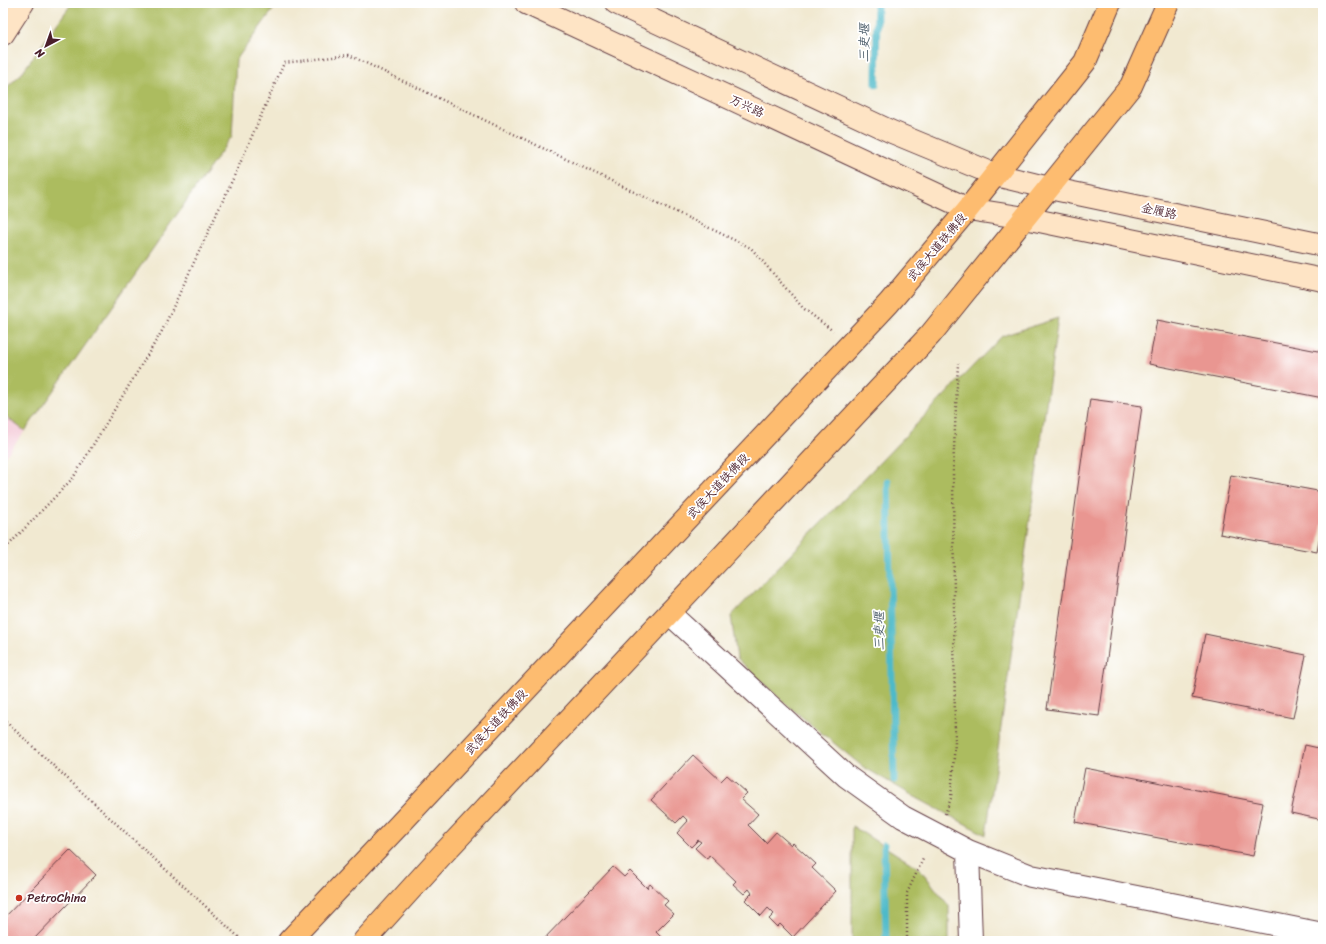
<svg xmlns="http://www.w3.org/2000/svg" width="1326" height="944" viewBox="0 0 1326 944" font-family="Sriracha,'LXGW WenKai TC',sans-serif">
<style>
.built{fill:#f5cfdb}
.green{fill:#acbc5f;stroke:#7b6e45}
.lines{fill:none;stroke-linecap:round;stroke-linejoin:round}
.stream{stroke:#4ebac9;stroke-width:7}
.building{fill:#e99691}
.street-casing{stroke:#633d44;stroke-width:24}
.secondary-casing{stroke:#633d44;stroke-width:24}
.primary-casing{stroke:#633d44;stroke-width:24}
.path{stroke:#633d44;stroke-width:2.5;stroke-dasharray:1 3;stroke-linecap:butt}
.street{stroke:#fff;stroke-width:22}
.secondary{stroke:#fee4c5;stroke-width:22}
.primary{stroke:#fdbc6f;stroke-width:22}
.poi-dot{fill:#c8321e;stroke:#fff;stroke-width:1.5}
.labels{text-anchor:middle;dominant-baseline:central;stroke-width:3.5;stroke-linejoin:round;paint-order:stroke}
.street-label{font-size:12px;fill:#4a1f2b;stroke:#fff}
.poi-label{font-size:12px;fill:#4a1f2b;stroke:#fff;text-anchor:start}
.water-label{font-size:13px;font-style:italic;fill:#4c5d6a;stroke:#fff}
</style>
<rect width="100%" height="100%" fill="#fff"/>
<filter id="ink" filterUnits="userSpaceOnUse"><feTurbulence type="fractalNoise" baseFrequency=".025" numOctaves="2"/><feDisplacementMap in="SourceGraphic" scale="8" xChannelSelector="R" yChannelSelector="G"/><feConvolveMatrix kernelMatrix="1 2 1 2 8 2 1 2 1" color-interpolation-filters="sRGB"/></filter>
<filter id="wash" filterUnits="userSpaceOnUse"><feTurbulence type="fractalNoise" baseFrequency=".012" numOctaves="4" result="noise"/><feDisplacementMap in="SourceGraphic" scale="16" xChannelSelector="R" yChannelSelector="G"/><feGaussianBlur stdDeviation="0.9" result="paint"/><feColorMatrix in="noise" values="0 0 0 0 0 0 0 0 0 0 0 0 0 0 0 0 0 1.4 0 .05"/><feComposite in="paint" operator="in"/></filter>
<g filter="url(#wash)">
<rect width="100%" height="100%" fill="#f1e9d1"/>
<path class="built" d="M3 412 25 431 3 459Z"/>
<path class="green" d="M72 3H278L236 60 232 136 25 431 3 415V91L21 74Z
M1058 318 986 835 915 797 862 766 781 700 737 658 731 616 1002 336Z
M852 826 920 869 949 906V941H852Z"/>
<g class="lines">
<path class="stream" d="M876 84 877 3
M888 481 894 780
M884 845 886 941"/>
</g>
<g id="blocks">
<path class="building" d="M1157 320 1323 352V398L1149 364Z
M1090 399 1142 406 1099 716 1047 709Z
M1231 475 1323 492V520L1317 552 1220 534Z
M1205 634 1306 655 1293 718 1192 698Z
M1305 745 1323 749V820L1291 813Z
M693 755 721 781 727 775 747 793 741 799 758 814 748 825 766 843 776 832 791 845 793 843 816 864 812 868 836 891 793 937 780 924 777 927 769 919 774 914 768 908 761 916 745 900 752 893 749 889 744 894 733 884 736 881 709 855 707 859 695 848 701 842 698 840 691 847 677 833 688 821 683 816 676 823 651 800Z
M1085 768 1263 803 1253 856 1075 822Z
M70 850 96 875 32 941H3V919Z
M613 867 624 877 630 871 647 888 650 884 668 901 664 905 674 914 656 932 663 939 661 941H542Z"/>
</g>
</g>
<g filter="url(#ink)">
<use href="#blocks" fill-opacity="0" stroke="#633d44" stroke-width="1"/>
<g class="lines">
<g class="street-casing">
<path id="street" d="M669 613 846 776 903 817 968 851 1031 876 1323 934
M968 851 971 941"/>
</g>
<g class="secondary-casing">
<path id="secondary" d="M526 3 968 209 1025 218 1323 280
M616 3 892 132 996 175 1049 188 1323 245
M3 34 23 3"/>
</g>
<g class="primary-casing">
<path id="primary" d="M289 941 400 824 889 303 968 209 1085 62 1110 3
M364 941 440 857 931 334 1131 86 1168 3"/>
</g>
<path class="path" d="M3 551 73 478 162 331 238 168 284 63 349 55 751 248 803 308 833 331
M3 719 243 941
M945 814 951 798 955 742 953 470 958 363
M907 941V893L924 857"/>
<use href="#street" class="street"/>
<use href="#secondary" class="secondary"/>
<use href="#primary" class="primary"/>
</g>
</g>
<circle class="poi-dot" cx="19" cy="898" r="4"/>
<g class="labels">
<g class="street-label">
<text transform="translate(747 106) rotate(25)">万兴路</text>
<text transform="translate(1159 211) rotate(12)">金履路</text>
<text transform="translate(937 247) rotate(-50)">武侯大道铁佛段</text>
<text transform="translate(718 486) rotate(-47)">武侯大道铁佛段</text>
<text transform="translate(496 722) rotate(-47)">武侯大道铁佛段</text>
</g>
<g class="poi-label">
<text x="27" y="898">PetroChina</text>
</g>
<g class="water-label">
<text transform="translate(864 43) rotate(-89)">三吏堰</text>
<text transform="translate(879 631) rotate(-91)">三吏堰</text>
</g>
</g>
<rect width="1326" height="944" fill="none" stroke="#fff" stroke-width="16"/>
<g transform="translate(46 46) rotate(221)" stroke="#ffffff" stroke-width="3" paint-order="stroke">
<path d="M0-3L7 15L0 10L-7 15Z" fill="#4a1f2b"/>
<text y="-6" font-size="11" font-weight="bold" text-anchor="middle" fill="#4a1f2b">N</text>
</g>
</svg>
